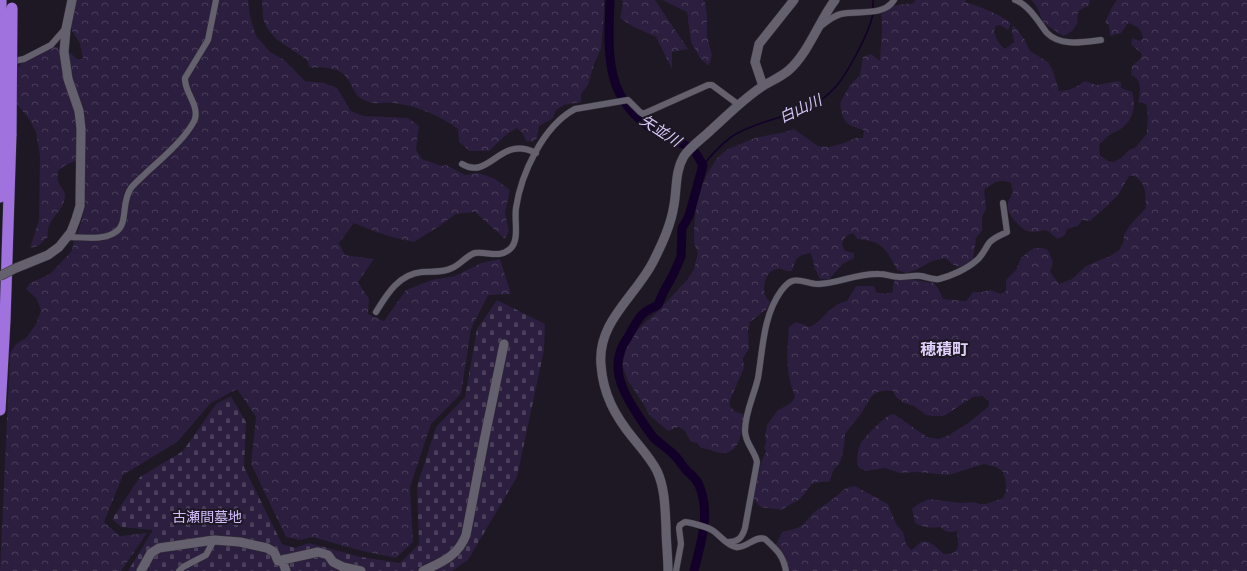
<svg xmlns="http://www.w3.org/2000/svg" width="1247" height="571" viewBox="0 0 1247 571" font-family="'Open Sans','Noto Sans JP',sans-serif">
<style>
.forest{fill:url(#forest-crowns)}
.cemetery{fill:url(#cemetery-stones)}
.lines{fill:none;stroke-linecap:round;stroke-linejoin:round}
.stream{stroke:#130029;stroke-width:1.5}
.river{stroke:#130029;stroke-width:9}
.street-casing{stroke:#35323b;stroke-width:7}
.secondary-casing{stroke:#35323b;stroke-width:10}
.highway-casing{stroke:#35323b;stroke-width:12}
.street{stroke:#65606e;stroke-width:6}
.secondary{stroke:#65606e;stroke-width:9}
.highway{stroke:#9f72de;stroke-width:11}
.secondary-bridge-casing{stroke:#35323b;stroke-width:10;stroke-linecap:butt}
.highway-bridge-casing{stroke:#35323b;stroke-width:12;stroke-linecap:butt}
.secondary-bridge{stroke:#65606e;stroke-width:9}
.highway-bridge{stroke:#9f72de;stroke-width:11}
.labels{text-anchor:middle;dominant-baseline:central;stroke-width:4;stroke-linejoin:round;paint-order:stroke}
.park-label{font-size:14px;fill:#d4bdfd;stroke:#1d1824}
.water-label{font-size:15px;font-style:italic;fill:#d9c7f8;stroke:#1d1824}
.quarter-label{font-size:16px;font-weight:bold;fill:#e0d1fb;stroke:#1d1824}
</style>
<defs>
<pattern id="forest-crowns" width="20" height="18" patternUnits="userSpaceOnUse"><rect width="20" height="18" fill="#2b1e3e"/><path d="M2 6a3 3 0 1 1 6 0M12 15a3 3 0 1 1 6 0" fill="none" stroke="#4a3f5a"/></pattern>
<pattern id="cemetery-stones" width="16" height="16" patternUnits="userSpaceOnUse"><rect width="16" height="16" fill="#2b1e3e"/><path d="M2 7V4a2 2 0 0 1 4 0v3zM10 15v-3a2 2 0 0 1 4 0v3z" fill="#4a3f5a"/></pattern>
</defs>
<rect width="100%" height="100%" fill="#1d1824"/>
<path class="forest" d="M76 0H248L250 16 256 36 270 52 283 59 305 81 324 83 337 88 351 111 364 116 408 118 419 126 416 150 422 159 442 166 446 165 465 175 479 173 495 179 510 190 505 213 509 231 505 239 475 212 456 214 438 227 414 242 395 238 376 232 354 223 339 243 345 255 374 259 358 282 369 299 368 314 384 321 406 290 432 280 455 276 481 263 500 259 511 294 488 295 471 329 461 394 431 424 410 487 413 542 396 558 362 551 312 537 300 540 286 537 251 464 256 417 237 389 211 403 177 442 123 475 104 522 120 536 147 533 121 571H0L10 353 16 344 26 338 36 324 41 311 37 299 26 289 30 283 50 274 71 252 73 246 74 239 79 229 82 220 84 206 72 79 68 51 77 59H83L80 44 71 29 70 22Z
M262 0H604V14L601 49 594 64 588 85 581 94V102L564 105 556 110 553 118 539 126 537 138 533 142 526 141 523 134 517 128 507 134 489 151H470L459 142 458 129C440 116 416 105 393 103 386 102 376 105 369 102 352 96 356 90 347 78 339 67 323 67 310 68L307 60 276 39 266 27 263 18Z
M622 0H655L688 49 672 52V69L656 37 632 26 620 18 623 4Z
M662 0H703L705 2 707 16V36L712 55 709 66 700 58 691 42 687 12Z
M916 0H965V2C980 6 999 14 1011 23L1008 30 1000 25 996 26 994 31C996 39 999 44 1005 49L1014 42C1014 37 1011 33 1012 27L1014 26 1025 40 1030 51 1048 62 1053 71 1059 91C1069 91 1077 87 1085 81L1096 85 1118 81 1121 83V88L1132 92C1136 106 1134 119 1122 128 1118 131 1114 132 1111 134 1106 137 1103 141 1099 145L1100 155 1108 161 1114 162 1121 158 1129 150 1136 147 1147 133C1147 123 1149 114 1146 104L1138 102C1141 92 1142 79 1131 75L1132 66 1140 59 1142 54 1131 44 1132 38 1140 41 1143 38C1141 28 1137 26 1128 23L1121 33 1110 36 1109 25 1105 23C1107 17 1113 4 1117 0H1247V571H787L775 546 782 532 797 528 803 525 813 513 833 499 846 488 855 486 888 504 896 524 903 532 906 544 911 550C915 548 918 544 921 542 929 538 939 550 944 554 962 554 958 545 957 531 950 533 945 532 940 527 930 528 924 528 915 523L912 509 918 504 929 499 961 503 974 502 980 504H986L1003 498C1008 489 1006 481 1003 472L996 467 984 464 949 475 917 472 900 473 885 468 866 471 859 468C856 460 857 451 861 443 862 439 884 418 888 416 890 415 892 415 894 414L927 437 939 439 949 435 968 423 988 407 989 401 982 396 973 397 944 416H932L926 415 914 406 904 403 896 397 893 391C870 389 872 398 861 414 856 421 850 427 845 434 845 441 843 456 840 462 839 465 836 467 834 469 832 473 831 478 830 481L827 482H819L812 484 800 499 781 510 761 507 754 500 753 496 762 460 766 452 764 447 766 443 765 436 767 425 777 411 792 402 795 396C785 374 787 350 789 327L796 322 810 327C824 320 830 304 847 301L856 286H874L876 292C882 294 887 294 893 292V286L895 279 915 280 934 283 938 288 943 299 966 301 973 292H982L990 290 1001 294 1006 291V280L1016 270 1021 258 1027 253 1034 248H1043L1048 250 1053 262 1050 272 1059 284 1072 279 1086 266 1110 256 1119 250 1123 243 1124 235 1130 225 1146 208C1145 193 1147 186 1135 176H1129L1119 194 1106 207 1090 221 1082 220 1078 226 1067 229 1065 235 1058 239 1046 230C1040 231 1033 233 1027 231 1023 230 1020 226 1017 223 1007 213 1004 205 1013 193L1011 183C999 178 993 183 984 190L986 209 982 217V231L976 238 973 259 963 267C955 267 951 264 946 258L932 261 918 269 907 273 897 270C886 249 883 241 857 239L853 233C846 235 844 238 842 244L845 251 854 253V258L843 264 829 279H820L815 269 811 253C797 255 796 258 792 271 784 272 785 269 779 269 766 268 761 288 766 297 767 299 769 301 770 302L767 309 750 322 748 331 749 349 743 358 744 368 730 400V406L734 411 743 414C743 427 741 455 722 453 715 453 708 448 701 448L697 443 691 442 685 431 679 427 675 428 668 431 648 414 646 408 628 381 622 365 625 352 630 338 640 327 657 312 687 280 694 269 698 253 694 243V227L697 198 707 174 717 158 728 149 755 138 785 132 794 129 818 146 829 147 844 143 856 138H863L864 130C846 125 843 123 840 103L850 85 860 75 863 57 871 54 880 61C880 47 884 29 881 15 887 6 902 3 912 4Z
M1031 0H1090L1089 5C1081 10 1075 10 1078 22 1074 29 1072 33 1063 36L1042 22C1040 13 1038 6 1031 0Z
M51 47H58L75 112 77 160 64 166 58 171C58 174 57 178 58 180 59 187 66 190 65 197 63 213 45 220 48 237L38 246 30 248 39 220 40 156 36 132 29 119 17 104 18 67 22 63Z"/>
<path class="cemetery" d="M497 300 545 324 544 350 517 477 468 560 452 571H128L153 530 121 527 112 519 140 477 183 451 216 404 231 396 246 422 244 467 282 544 295 548 309 543 361 557 400 563 419 544 417 486 436 427 465 397 477 329Z"/>
<g class="lines">
<path class="stream" d="M873 0V10
M703 165C712 155 723 141 736 134 757 122 782 118 804 109 832 98 844 78 857 53 864 40 870 28 873 14"/>
<path class="river" d="M610 0C608 54 604 101 657 132 669 139 683 142 693 150 697 153 700 161 703 165L689 216 682 228 681 257 673 275 663 293 658 305C654 307 649 309 645 312 637 318 633 329 628 337 609 363 620 388 636 412 641 420 647 429 653 437 660 444 669 449 676 457 680 461 683 467 687 471 692 476 696 478 699 485 711 514 701 542 694 571"/>
<g class="street-casing">
<path id="street" d="M1015 0C1024 3 1030 10 1036 18 1040 23 1043 28 1047 33 1061 47 1084 42 1101 40
M821 26C827 21 833 16 841 14 857 10 884 17 894 0
M9 62 24 59 51 45 65 29
M462 164C490 181 500 134 536 153
M67 237C83 237 105 241 117 231 128 223 121 202 131 188 135 183 141 178 146 173 160 160 176 147 187 132 190 128 193 124 195 119 199 104 184 92 185 78L208 40 216 0
M376 312C387 294 399 274 422 272 432 271 442 273 452 268 460 265 467 255 475 253 487 251 499 259 510 249 520 240 514 221 516 208 521 174 543 126 575 109L628 100 640 112 643 114 708 85H712L739 105
M728 542C738 542 742 538 745 528L757 462C755 451 745 443 745 431 745 412 754 396 758 378 763 348 763 316 781 291 784 287 787 283 792 281 801 278 810 285 819 284 839 283 858 273 879 274 886 274 892 277 900 277 907 277 914 275 921 276 927 277 932 280 939 279 951 276 967 269 977 260 982 256 985 249 989 243 993 238 1001 235 1007 232L1003 203
M179 571 183 567 206 555 214 540
M676 571 681 544 679 528 680 525 685 522C689 522 706 527 710 529 719 533 725 545 736 547 746 549 755 535 765 539 777 550 783 555 786 571"/>
</g>
<g class="secondary-casing">
<path id="secondary" d="M763 86 755 62 759 44 794 0
M16 268 48 255 59 247 71 232 76 219 80 206 81 129 79 111 68 79 64 52 66 29 72 0
M282 560 286 571
M141 571 151 553 159 548 214 540 240 542 267 548 274 552 278 561 318 552 328 555 333 562 343 567 361 571
M423 571C442 562 458 556 466 535L484 441 504 344
M668 571C668 556 666 542 666 527 665 508 665 488 657 471 651 459 641 448 633 438 615 416 603 394 601 365 597 322 635 297 653 262 662 244 671 225 674 205 677 188 675 171 684 156 691 146 703 138 711 130 728 115 744 98 763 86 771 81 781 77 789 70 809 52 819 21 835 0"/>
</g>
<g class="highway-casing">
<path id="highway" d="M1 0V9
M0 197 1 133
M0 410 5 320 11 134"/>
</g>
<use href="#street" class="street"/>
<use href="#secondary" class="secondary"/>
<use href="#highway" class="highway"/>
<g class="secondary-bridge-casing">
<path id="secondary-bridge" d="M0 276 16 268"/>
</g>
<g class="highway-bridge-casing">
<path id="highway-bridge" d="M1 133V9
M11 134 12 8"/>
</g>
<use href="#secondary-bridge" class="secondary-bridge"/>
<use href="#highway-bridge" class="highway-bridge"/>
</g>
<g class="labels">
<g class="park-label">
<text x="207" y="516">古瀬間墓地</text>
</g>
<g class="water-label">
<text transform="translate(800 108) rotate(-25)">白山川</text>
<text transform="translate(661 130) rotate(33)">矢並川</text>
</g>
<g class="quarter-label">
<text x="944" y="349">穂積町</text>
</g>
</g>
</svg>
